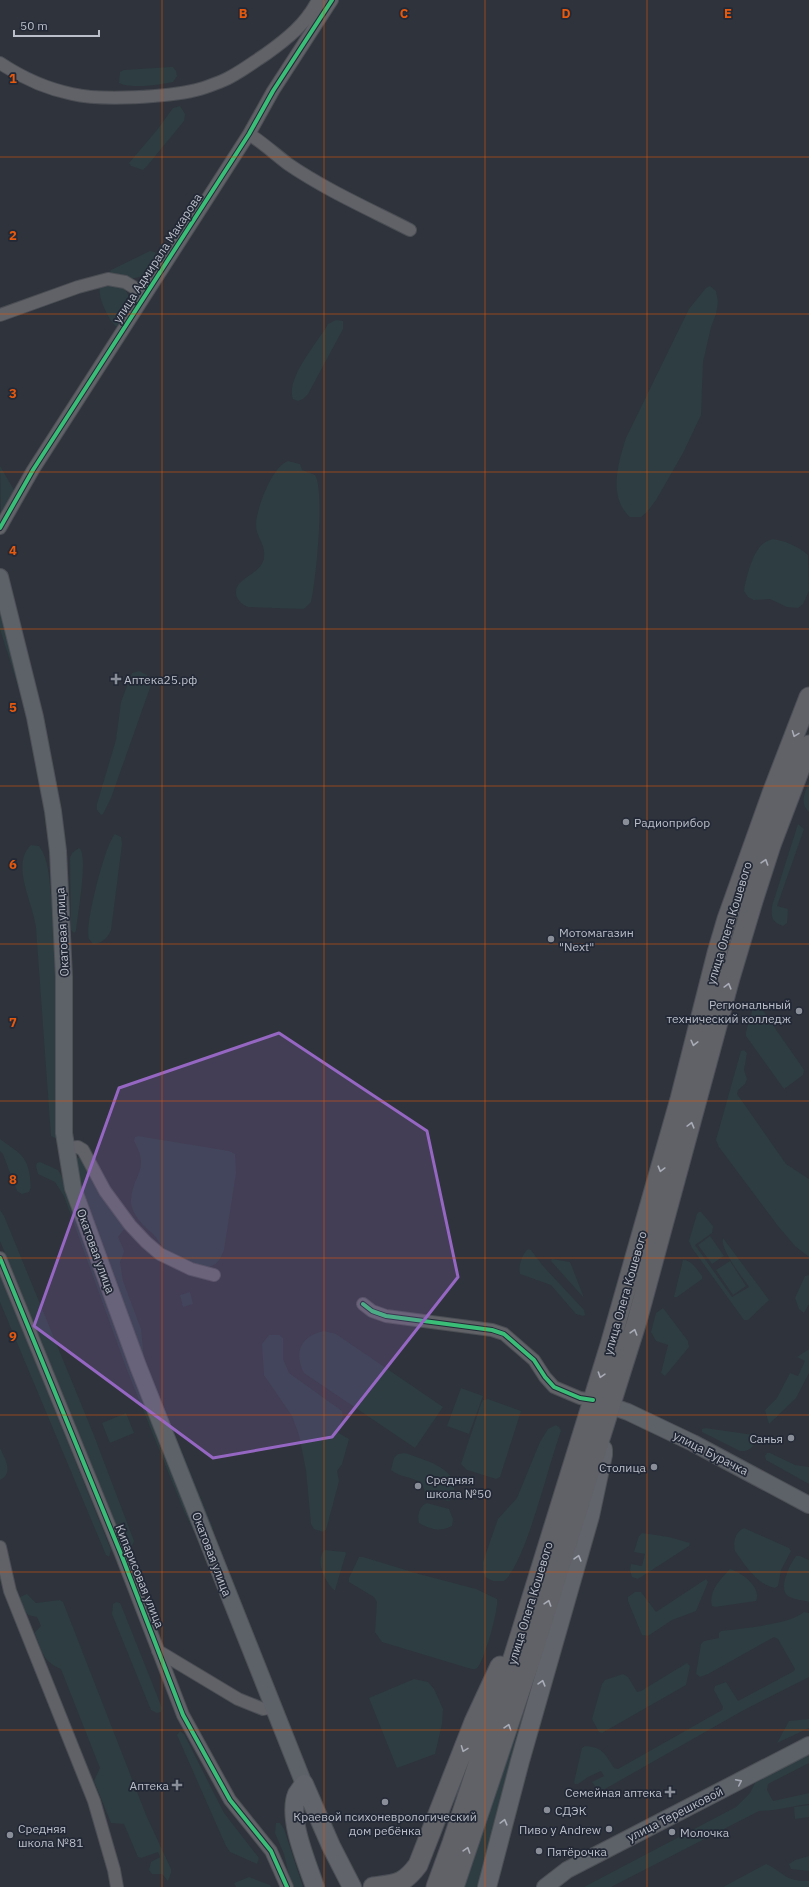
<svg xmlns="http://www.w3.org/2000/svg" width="809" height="1887" viewBox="0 0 809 1887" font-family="'IBM Plex Sans',sans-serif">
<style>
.green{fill:#2d3d41}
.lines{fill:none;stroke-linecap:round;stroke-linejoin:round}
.minor-casing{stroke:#4b4e54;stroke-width:14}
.secondary-casing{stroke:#4d5057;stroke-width:18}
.primary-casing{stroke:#4d5057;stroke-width:20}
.trunk-casing{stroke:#4c4f57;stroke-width:21}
.minor{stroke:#606268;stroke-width:12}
.secondary{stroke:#5d6168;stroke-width:16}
.primary{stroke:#61646b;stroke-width:18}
.trunk{stroke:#606267;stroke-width:19}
.cycleway-casing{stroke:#232936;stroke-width:6}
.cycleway{stroke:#3abd76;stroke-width:4}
.oneway{stroke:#a9acb6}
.oneway2{stroke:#a9adb7}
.oneway3{stroke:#a4a8b2}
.marked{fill:#9567c3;fill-opacity:0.2;stroke:#9567c3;stroke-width:3;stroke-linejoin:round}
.grid{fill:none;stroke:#e8590c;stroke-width:1;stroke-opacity:0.55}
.poi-dot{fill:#8a8e98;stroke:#232936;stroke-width:1.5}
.labels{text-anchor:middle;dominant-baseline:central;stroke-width:3.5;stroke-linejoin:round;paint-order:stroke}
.street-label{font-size:12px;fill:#bbbfca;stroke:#232936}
.poi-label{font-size:12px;fill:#bbbfca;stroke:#232936;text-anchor:start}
.grid-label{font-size:13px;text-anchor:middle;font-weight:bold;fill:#e8590c;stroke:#232936;stroke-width:3.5;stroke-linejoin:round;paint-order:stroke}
</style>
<rect width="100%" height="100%" fill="#2f333b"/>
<path class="green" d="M170 67H173L176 71 177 76 173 82C159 85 131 89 119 83L120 72 124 70Z
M180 106 185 114 184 121 147 166 143 170 131 166 129 163 157 130 173 108Z
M150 251 155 252C165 276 124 286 110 272L111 270Z
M111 285 124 288C136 306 130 310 120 326L117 327C110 323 97 296 100 288Z
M710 286 716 291 718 302 716 314 711 327 703 362 701 415 683 453 656 500 647 512 641 517H630C608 497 618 463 626 438L689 309 706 288Z
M336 320 343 321V329L308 394 303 399 298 401 293 399C285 379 318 342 328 324Z
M288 461 300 464 302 470 315 475C325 491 316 580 311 602L304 609 248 607C236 602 231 590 242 581 250 574 263 569 264 557 266 544 256 537 256 525 256 510 272 466 288 461Z
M0 466 14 490V494L1 516Z
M773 539C785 541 798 546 808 555L809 591 803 604 798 608 787 607 770 599 754 600 748 597 744 591C746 578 753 550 764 543 766 541 770 540 773 539Z
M0 600 23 702 0 629Z
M139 671 147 675 152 682 111 798 103 814 101 815 97 810V804L116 740 121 702 132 673Z
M809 782V812C799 803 805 793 809 782Z
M798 824 804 829 777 906 788 909 787 923 783 926C772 922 771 918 772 906Z
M115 834 121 837 122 844 111 930C108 938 101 944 93 944 92 943 90 940 89 939 84 926 106 842 115 834Z
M31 845 39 846C49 859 49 879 51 895 61 976 58 1058 57 1139L51 1136 36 928C34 905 10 864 31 845Z
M79 848C89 854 77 917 76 931L74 933 71 930 70 858 72 853Z
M754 1004 759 1005 804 1070 803 1075 784 1089 746 1036V1032Z
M744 1050 747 1053 744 1070 747 1079 745 1084 738 1090 737 1094 786 1164 809 1179V1257L795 1246 778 1226 719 1147 716 1140 741 1051Z
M138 1136 229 1151 235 1154 236 1173 224 1250C220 1261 214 1270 200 1266 190 1263 178 1259 169 1253 161 1248 158 1238 151 1232 142 1225 130 1212 131 1199 134 1172 150 1170 134 1141L135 1137Z
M0 1139C17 1152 27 1154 30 1177 30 1182 32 1187 29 1192L22 1194 17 1191 3 1154 0 1151Z
M80 1157 125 1226V1228L118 1237 123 1248 124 1252 120 1262 123 1281 141 1329 144 1358 213 1528 211 1530 107 1266 77 1175 75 1158Z
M40 1162 58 1170 64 1180 197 1533 193 1530 184 1511 127 1370 64 1196 55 1182 38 1174 36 1166 37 1163Z
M0 1210 4 1216 93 1433 134 1541 132 1546 127 1548 125 1547 30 1318 3 1248 0 1241Z
M699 1212H701L713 1226 712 1233 695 1245 732 1297 749 1287C742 1276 720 1250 723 1238L769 1300 748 1320H744L692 1248 689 1241 697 1214Z
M710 1236 724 1256 712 1264 698 1245Z
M528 1249 531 1250 543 1266 584 1310 585 1315 583 1316 576 1314 551 1285 520 1274C518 1267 522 1254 528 1249Z
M552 1259 570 1262 584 1298 551 1261Z
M683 1260C692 1260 697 1270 702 1276V1279L677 1297H674Z
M730 1261 746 1286 733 1295 716 1270Z
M0 1274 111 1550 109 1557 106 1555 0 1302Z
M809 1275V1304L804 1313 799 1309 795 1298 805 1276Z
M190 1292 193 1304 183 1307 180 1295Z
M663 1308 688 1341 689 1347 665 1376 661 1373 668 1345 656 1341 651 1332 656 1313Z
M324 1331 336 1334 443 1407 415 1448 304 1373C293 1352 301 1336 324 1331Z
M269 1335H279L283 1338V1359L289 1373 342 1411 343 1416 337 1432 349 1439 342 1464 337 1471 339 1481 326 1530 323 1532 314 1529 311 1524 306 1470 299 1435 292 1416 264 1375 262 1344Z
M809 1349V1373L796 1398 769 1424 765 1410 777 1398 790 1373 798 1376 805 1361 797 1357Z
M461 1388 483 1396 469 1434 447 1426Z
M488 1399 521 1411 500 1477 496 1479 467 1470 461 1464 481 1404 483 1400Z
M126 1413 134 1433 110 1443 102 1423Z
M556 1425 559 1427 561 1431C549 1462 526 1563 504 1581H493L485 1577 483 1571V1562L498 1519 517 1498 540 1442 548 1429Z
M705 1428 754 1435 757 1440C753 1447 749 1452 740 1451L702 1432V1429Z
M0 1448C5 1459 14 1473 0 1480Z
M405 1453C427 1461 466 1470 451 1500L448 1501 426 1494C424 1491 424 1486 420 1483 413 1476 400 1478 391 1470L394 1458 398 1454Z
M767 1453H770L795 1465 809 1467V1484L766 1460 765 1456Z
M427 1503 449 1509 453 1519 452 1526C440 1532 431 1530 419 1523 417 1516 419 1506 427 1503Z
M744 1528 789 1548 791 1551 781 1570 778 1586 775 1588C756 1584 746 1566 735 1551 733 1542 735 1532 744 1528Z
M642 1533 669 1537 690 1543 689 1546 638 1579 632 1577 630 1570 631 1564 642 1566 645 1554 634 1552 639 1536Z
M324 1550 345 1552 346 1553 335 1590H334C325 1581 315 1563 324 1550Z
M796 1556H800L809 1560V1602C803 1600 795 1600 790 1597 776 1591 790 1564 796 1556Z
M359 1557H363L419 1574 476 1589 497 1599C499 1608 484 1662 477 1668 474 1670 471 1669 468 1668L382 1642 375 1632 377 1602 374 1597 349 1582V1578Z
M730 1569C741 1572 762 1587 756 1601L715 1607 712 1606C708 1591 721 1579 730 1569Z
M706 1579 708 1582 696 1611 672 1620 648 1636 642 1635 628 1601V1597L635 1592H641L656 1612Z
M27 1594 36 1603 60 1600 63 1602 146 1815 171 1869V1873L168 1881 162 1874H152L149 1870 151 1862 160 1857 158 1852 141 1858 138 1857 124 1824 111 1823 94 1781 100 1768 61 1669C42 1661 42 1651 35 1634V1632L41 1626 37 1617 28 1615 19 1602 20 1597Z
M116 1602 120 1603 121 1605 162 1708 161 1712 157 1713 151 1710 112 1614 113 1604Z
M804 1612 809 1613V1677L742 1711 605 1789 598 1790 592 1782 604 1776 601 1771 588 1777 578 1784H575L574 1782 582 1748 585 1746C603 1747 605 1754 614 1768L618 1769 722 1710 723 1707 714 1690 715 1686 726 1682 738 1701 794 1671 795 1669 778 1639 774 1637 708 1674 700 1677 696 1674 701 1644 704 1641 719 1638V1633L721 1631C743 1628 788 1625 804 1612Z
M687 1663 690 1666 686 1685 602 1733 599 1732 592 1719 602 1684 605 1680 623 1674 628 1677 637 1692 641 1691Z
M414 1679 428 1682 434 1689 443 1709 442 1724 435 1754 397 1768 369 1698Z
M532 1687 534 1688 483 1887H464L528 1691Z
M809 1719V1728L777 1743 789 1721Z
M180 1731 184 1734 224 1813 259 1858 257 1864 230 1852 226 1846 177 1735Z
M809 1753V1763L768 1784 767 1790 773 1801 809 1793V1804C792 1806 776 1811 759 1811L611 1887H584L736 1807 750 1793 757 1779Z
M809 1805V1817L795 1819 794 1807Z
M276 1823H280L284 1829 303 1887H292L284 1854 275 1833Z
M809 1856V1871L791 1869 789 1864 795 1860Z
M766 1864C787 1874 783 1881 809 1881V1887H723Z
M249 1877 270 1885 271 1887H236L234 1883Z"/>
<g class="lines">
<g class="minor-casing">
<path id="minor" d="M0 63C21 77 48 89 72 94 102 101 167 97 196 90 205 88 214 84 222 81 237 75 252 63 266 54 287 39 306 24 318 0
M249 134C263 143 275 154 288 164 326 190 369 209 410 230
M0 315 78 287 108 279 125 282 145 294
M0 528 33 470 249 134 273 91 332 0
M66 1148 78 1147 83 1150 105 1191 130 1225 146 1242 160 1254 191 1269 214 1275
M0 1258 121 1554 183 1715 230 1800 271 1851 287 1887
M363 1304 372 1311 386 1316 492 1330 504 1334 534 1360 545 1377 554 1387 580 1398 593 1400
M0 1547 10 1591 94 1801 114 1870 117 1887
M158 1651 238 1699 263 1709 273 1707"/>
</g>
<g class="secondary-casing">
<path id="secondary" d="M0 577 35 717 53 811 58 851 64 977V1133L73 1188 138 1366 304 1784
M611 1406 628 1412 693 1443 809 1505
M545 1887 567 1870 809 1745"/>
</g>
<g class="primary-casing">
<path id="primary" d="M304 1784 331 1846 352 1887
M304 1784C302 1787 299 1791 297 1794 287 1818 307 1863 315 1887
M487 1887 520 1761 590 1516 603 1455V1449"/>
</g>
<g class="trunk-casing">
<path id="trunk" d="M373 1887C396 1884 403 1885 418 1865L474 1722 500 1666
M436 1887 452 1843 514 1655 610 1345 680 1099 717 953 727 919 772 793 809 697
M454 1887 531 1658 637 1321 730 978 753 901 771 845 809 745"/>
</g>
<use href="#minor" class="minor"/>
<use href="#secondary" class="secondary"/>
<use href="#primary" class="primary"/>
<use href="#trunk" class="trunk"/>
<g class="cycleway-casing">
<path id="cycleway" d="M0 528 33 470 249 134 273 91 332 0
M0 1258 121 1554 183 1715 230 1800 271 1851 287 1887
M363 1304 372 1311 386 1316 492 1330 504 1334 534 1360 545 1377 554 1387 580 1398 593 1400"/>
</g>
<use href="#cycleway" class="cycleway"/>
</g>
<defs><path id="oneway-chevron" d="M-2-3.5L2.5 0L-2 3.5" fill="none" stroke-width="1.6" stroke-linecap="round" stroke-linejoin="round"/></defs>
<g class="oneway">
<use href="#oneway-chevron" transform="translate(795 734) rotate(111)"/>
<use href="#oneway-chevron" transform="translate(765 862) rotate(-72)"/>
<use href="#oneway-chevron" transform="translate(728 986) rotate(-75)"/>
<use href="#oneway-chevron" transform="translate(694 1043) rotate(104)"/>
<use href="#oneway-chevron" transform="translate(691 1125) rotate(-75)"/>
<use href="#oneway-chevron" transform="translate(661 1169) rotate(105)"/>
<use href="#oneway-chevron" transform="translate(634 1332) rotate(-73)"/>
<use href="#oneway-chevron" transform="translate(601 1375) rotate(108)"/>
<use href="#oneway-chevron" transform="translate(548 1603) rotate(-72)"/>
<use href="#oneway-chevron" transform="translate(508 1727) rotate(-72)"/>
<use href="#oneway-chevron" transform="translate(464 1749) rotate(111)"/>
<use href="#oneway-chevron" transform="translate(467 1850) rotate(-72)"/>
</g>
<g class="oneway2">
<use href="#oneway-chevron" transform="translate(578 1558) rotate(-74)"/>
<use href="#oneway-chevron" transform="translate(542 1683) rotate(-74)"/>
<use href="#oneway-chevron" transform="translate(504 1822) rotate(-75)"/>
</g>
<use class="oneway3" href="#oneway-chevron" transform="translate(739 1782) rotate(-26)"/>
<path class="marked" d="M279 1033 427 1131 458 1277 332 1437 213 1458 34 1326 119 1088Z"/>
<path class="grid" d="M162 0V1887M324 0V1887M485 0V1887M647 0V1887M0 157H809M0 314H809M0 472H809M0 629H809M0 786H809M0 944H809M0 1101H809M0 1258H809M0 1415H809M0 1572H809M0 1730H809"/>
<g class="poi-dot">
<path d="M114 673h4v4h4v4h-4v4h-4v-4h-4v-4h4z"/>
<circle cx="626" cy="822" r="4"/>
<circle cx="551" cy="939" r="4"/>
<circle cx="799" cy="1011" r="4"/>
<circle cx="791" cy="1438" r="4"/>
<circle cx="654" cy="1467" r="4"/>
<circle cx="418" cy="1486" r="4"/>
<path d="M175 1779h4v4h4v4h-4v4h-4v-4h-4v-4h4z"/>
<path d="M668 1786h4v4h4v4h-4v4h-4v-4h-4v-4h4z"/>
<circle cx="385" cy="1802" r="4"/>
<circle cx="547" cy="1810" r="4"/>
<circle cx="609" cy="1829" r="4"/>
<circle cx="672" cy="1832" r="4"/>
<circle cx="10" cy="1835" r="4"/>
<circle cx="539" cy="1851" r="4"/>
</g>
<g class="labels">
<g class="street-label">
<text transform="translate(157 258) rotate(-57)">улица Адмирала Макарова</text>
<text transform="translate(729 923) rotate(-73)">улица Олега Кошевого</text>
<text transform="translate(62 932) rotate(-93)">Окатовая улица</text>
<text transform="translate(96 1251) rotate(70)">Окатовая улица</text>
<text transform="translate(625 1293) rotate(-74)">улица Олега Кошевого</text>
<text transform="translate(711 1453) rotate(27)">улица Бурачка</text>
<text transform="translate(212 1554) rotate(69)">Окатовая улица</text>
<text transform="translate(140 1576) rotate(68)">Кипарисовая улица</text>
<text transform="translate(530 1603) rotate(-73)">улица Олега Кошевого</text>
<text transform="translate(675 1814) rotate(-27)">улица Терешковой</text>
</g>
<g class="poi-label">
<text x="124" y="679">Аптека25.рф</text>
<text x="634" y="822">Радиоприбор</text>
<text x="559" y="932">Мотомагазин<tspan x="559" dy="14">"Next"</tspan></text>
<text x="791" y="1004" text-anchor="end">Региональный<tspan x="791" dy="14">технический колледж</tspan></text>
<text x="783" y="1438" text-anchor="end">Санья</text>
<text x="646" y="1467" text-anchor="end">Столица</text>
<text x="426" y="1479">Средняя<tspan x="426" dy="14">школа №50</tspan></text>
<text x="169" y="1785" text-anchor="end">Аптека</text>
<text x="662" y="1792" text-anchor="end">Семейная аптека</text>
<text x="555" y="1810">СДЭК</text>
<text x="385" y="1816" text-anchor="middle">Краевой психоневрологический<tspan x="385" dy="14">дом ребёнка</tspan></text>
<text x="18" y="1828">Средняя<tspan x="18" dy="14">школа №81</tspan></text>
<text x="601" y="1829" text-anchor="end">Пиво у Andrew</text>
<text x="680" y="1832">Молочка</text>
<text x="547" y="1851">Пятёрочка</text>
</g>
</g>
<g class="grid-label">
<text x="243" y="18">B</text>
<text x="404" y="18">C</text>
<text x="566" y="18">D</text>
<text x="728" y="18">E</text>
<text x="13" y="83">1</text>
<text x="13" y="240">2</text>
<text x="13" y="398">3</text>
<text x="13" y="555">4</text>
<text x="13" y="712">5</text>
<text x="13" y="869">6</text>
<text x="13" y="1027">7</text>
<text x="13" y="1184">8</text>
<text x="13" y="1341">9</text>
</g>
<path d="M14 30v6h85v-6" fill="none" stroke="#bbbfca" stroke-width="2"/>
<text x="20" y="30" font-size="12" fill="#bbbfca" stroke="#232936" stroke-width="3" paint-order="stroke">50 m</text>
</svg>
